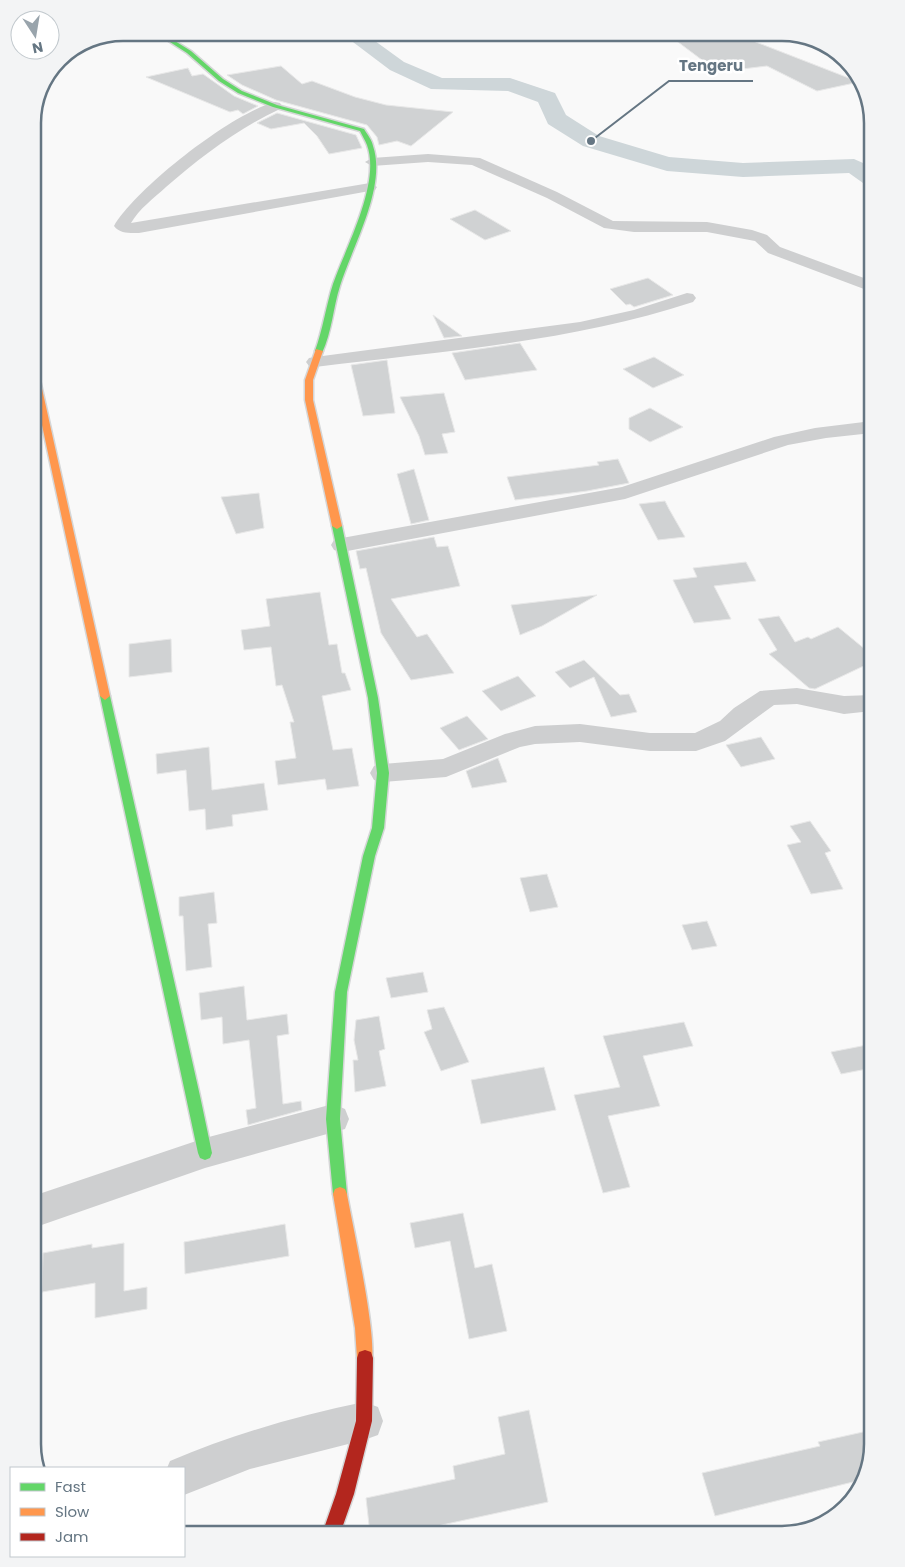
<svg xmlns="http://www.w3.org/2000/svg" width="905" height="1567" viewBox="0 0 905 1567" font-family="Poppins,sans-serif">
<style>
.lines{fill:none;stroke-linecap:round;stroke-linejoin:round}
.river{fill:#ced6d9;fill-rule:evenodd}
.building{fill:#d0d2d3;stroke:#e8e8e8}
.fast-casing{stroke:#d5d6d7;stroke-width:3}
.slow-casing{stroke:#d5d6d7;stroke-width:3}
.jam-casing{stroke:#d5d6d7;stroke-width:3}
.street{fill:#cecfd0;fill-rule:evenodd}
.fast{fill:#63d668;fill-rule:evenodd}
.slow{fill:#ff974d;fill-rule:evenodd}
.jam{fill:#b3261e;fill-rule:evenodd}
.rim{fill:none;stroke:#657683;stroke-width:2.5}
.leader{fill:none;stroke:#657683;stroke-width:2}
.callout-dot{fill:#657683;stroke:#fff;stroke-width:2}
.callout-label{font-size:15px;text-anchor:middle;font-weight:bold;fill:#657683;stroke:#fff;stroke-width:5;stroke-linejoin:round;paint-order:stroke}
</style>
<rect width="100%" height="100%" fill="#f9f9f9"/>
<g class="lines">
<path class="river" d="M341 33H364L404 62 442 78H510L555 93 566 115 599 136 669 157 743 163 854 159 872 167V185L863 183 849 173 743 177 667 171 583 146 548 124 538 102 508 91 431 89 390 70Z"/>
</g>
<path class="building" d="M666 33H742L743 37 859 82 817 91 767 66 718 72Z
M281 66 302 84 312 81 355 97 386 105 453 112 411 146 397 141 379 145 377 137 367 125 276 100 242 85 227 75Z
M188 68 192 76 203 74 234 96 258 106 243 114 238 110 230 112 146 77Z
M277 113 356 135 362 148 329 154 317 136 304 123 271 129 257 123Z
M475 210 511 231 485 240 450 219Z
M648 278 673 295 634 307 630 304 626 305 610 289Z
M433 315 462 336 444 338Z
M520 343 537 370 465 380 452 353Z
M654 357 684 375 653 388 623 369Z
M387 360 395 413 363 416 351 365Z
M444 393 455 432 442 434 448 453 425 455 419 436 400 397Z
M650 408 683 427 650 442 629 429V418Z
M618 459 629 483 587 491 515 500 507 477 599 465 597 462Z
M414 469 429 520 411 524 397 474Z
M259 493 264 528 236 534 221 497Z
M665 501 669 509 685 537 658 540 639 504Z
M434 537 437 547 448 546 460 586 391 599 417 637 427 634 454 673 411 680 381 633 366 568 360 569 356 551Z
M746 562 756 581 714 586 731 619 694 623 673 580 697 577 693 568Z
M320 592 329 645 337 644 342 673H345L351 690 322 696 333 750 352 748 359 786 327 790 325 779 278 785 275 761 296 758 290 722H294L282 685 276 686 271 647 244 650 241 630 270 626 266 599Z
M597 595 542 626 520 635 511 605Z
M779 616 795 642 808 637 811 639 838 627 872 655V662L815 689 809 688 769 654 777 650 758 619Z
M171 639 172 672 129 677V644Z
M584 660 620 695 629 694 637 712 611 717 594 677 570 688 555 672Z
M518 676 536 696 501 711 482 691Z
M467 716 488 739 459 750 440 728Z
M761 737 775 759 741 767 726 745Z
M209 747 212 790 264 783 268 810 232 815 233 826 206 830 205 809 189 811 186 770 157 774 156 754Z
M498 758 507 782 472 788 466 771Z
M810 821 831 851 825 853 843 889 811 894 787 845 801 842 790 826Z
M547 874 558 907 530 912 520 878Z
M214 892 217 923 208 924 212 967 186 971 183 916H179V897Z
M707 921 717 946 692 950 682 925Z
M423 972 428 992 391 998 386 978Z
M244 986 247 1020 287 1014 289 1034 277 1036 283 1104 301 1101 302 1110 248 1125 246 1110 256 1108 249 1040 223 1044 222 1017 201 1020 199 993Z
M444 1007 469 1062 441 1071 424 1032 432 1029 427 1010Z
M379 1016 385 1049 379 1051 386 1086 355 1092 353 1060H358L354 1040 356 1020Z
M684 1022 693 1046 643 1056 660 1106 608 1116 630 1187 603 1193 574 1095 620 1087 603 1036Z
M872 1044V1068L841 1074 831 1052Z
M544 1067 556 1110 481 1124 471 1080Z
M463 1213 475 1268 492 1264 507 1331 469 1339 450 1241 415 1248 410 1223Z
M285 1224 289 1256 185 1274 184 1242Z
M124 1243V1291L147 1287V1309L95 1318V1283L42 1292 43 1253 92 1244V1248Z
M529 1410 548 1502 428 1528 430 1534H370L366 1498 455 1479 453 1466 505 1454 498 1417Z
M872 1430V1444L861 1480 715 1516 702 1473 820 1446 818 1442Z"/>
<g class="lines">
<g class="fast-casing">
<path id="fast" d="M156 33H162L191 51 223 79 242 91 277 105 364 129C367 134 372 140 373 146 387 187 352 247 340 286 333 308 332 332 322 353L315 351C323 329 326 306 333 284 346 247 381 183 367 145 365 140 362 135 360 131L273 107 238 93 219 81 187 53Z
M786 33 799 36 841 59 847 64Z
M337 523 342 526 378 698 389 773 384 828 375 856 347 992 340 1119 347 1194 345 1199 340 1201 335 1199 333 1194 326 1119 335 992 363 856 372 828 377 773 368 698 332 526Z
M105 692 110 696 200 1096 212 1153 210 1158 205 1160 200 1158 198 1153 100 696Z"/>
</g>
<g class="slow-casing">
<path id="slow" d="M316 349 323 351 313 380V400L342 526 337 529 332 526 305 400V380Z
M33 364 37 366 110 696 105 700 100 696 33 383Z
M340 1187 345 1189 347 1194C352 1223 379 1343 371 1364L365 1366 359 1364 357 1358 355 1328 333 1194 335 1189Z"/>
</g>
<g class="jam-casing">
<path id="jam" d="M365 1350 371 1352 373 1358 372 1421 354 1494 340 1534H322L336 1494 356 1421 357 1358 359 1352Z"/>
</g>
<path class="street" d="M275 102 280 103 282 106 280 109C237 129 201 157 166 187 154 198 139 209 131 223L370 183 377 187 375 190 139 233C130 233 120 234 114 226 136 188 232 113 275 102Z
M428 154 480 158 557 192 613 221 707 222 752 230 767 235 780 247 872 281V292L768 253 755 241 707 232H634L604 228 547 198 472 165 428 162 372 166 365 162 372 158Z
M687 293 693 294 696 298 693 302C572 342 441 351 315 367L309 366 306 362 309 358 315 357 580 322 634 310Z
M872 421V433L826 438 788 445 625 499 342 552 334 550 331 545 334 540 342 538 622 487 774 437 815 428Z
M797 688 844 696 872 695V711L844 714 797 704 774 705 725 741 696 751H650L580 742 535 744 520 747 446 777 383 782 374 780 370 773 374 766 383 764 443 759 505 734 535 726 580 724 650 733H695L720 721 734 708 760 691Z
M333 1104 345 1109 349 1119 345 1129 205 1168 33 1228V1196L205 1138Z
M364 1402 378 1407 383 1421 378 1435 364 1440 250 1469 184 1495V1468H167L170 1461C233 1434 297 1416 364 1402Z"/>
<use href="#fast" class="fast"/>
<use href="#slow" class="slow"/>
<use href="#jam" class="jam"/>
</g>
<path d="M0 0H905V1567H0ZM123 41H782A82 82 0 0 1 864 123V1444A82 82 0 0 1 782 1526H123A82 82 0 0 1 41 1444V123A82 82 0 0 1 123 41Z" fill="#f3f4f5" fill-rule="evenodd"/>
<path class="rim" d="M123 41H782A82 82 0 0 1 864 123V1444A82 82 0 0 1 782 1526H123A82 82 0 0 1 41 1444V123A82 82 0 0 1 123 41Z"/>
<path class="leader" d="M591 141L669 81H753"/>
<circle class="callout-dot" cx="591" cy="141" r="5"/>
<g class="callout-label">
<text x="711" y="71">Tengeru</text>
</g>
<rect x="10" y="1467" width="175" height="90" fill="#ffffff" stroke="#c1c8cd"/>
<rect x="20" y="1483" width="25" height="8" fill="#63d668" stroke="#c1c8cd"/>
<text x="55" y="1492" font-size="15" fill="#657683">Fast</text>
<rect x="20" y="1508" width="25" height="8" fill="#ff974d" stroke="#c1c8cd"/>
<text x="55" y="1517" font-size="15" fill="#657683">Slow</text>
<rect x="20" y="1533" width="25" height="8" fill="#b3261e" stroke="#c1c8cd"/>
<text x="55" y="1542" font-size="15" fill="#657683">Jam</text>
<g transform="translate(35 35) rotate(168)"><circle r="24" fill="#ffffff" stroke="#c1c8cd"/>
<path d="M0-4L9 19L0 12L-9 19Z" fill="#99a4ac"/>
<text y="-8" font-size="14" font-weight="bold" text-anchor="middle" fill="#657683">N</text>
</g>
</svg>
